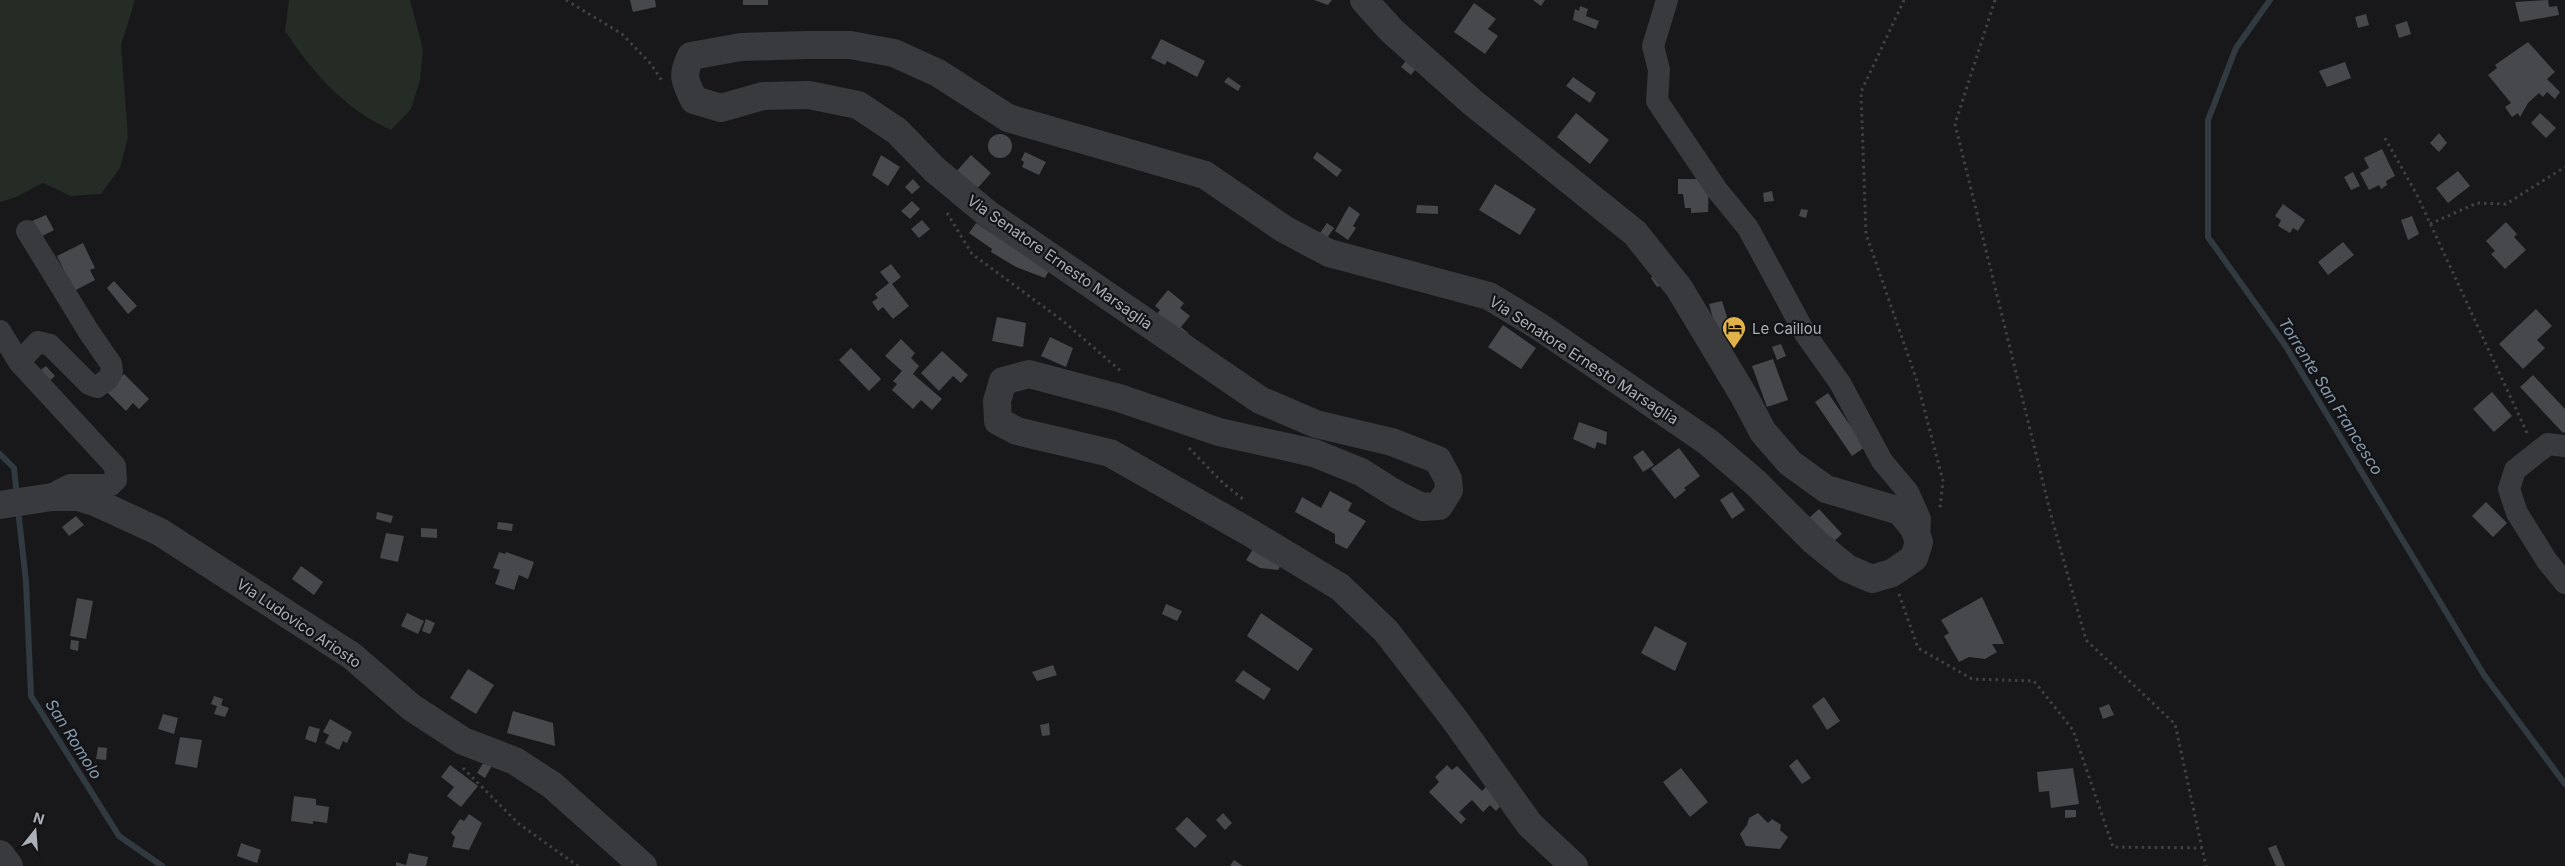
<svg xmlns="http://www.w3.org/2000/svg" width="2565" height="866" viewBox="0 0 2565 866" font-family="Inter,sans-serif">
<style>
.green{fill:#242c25}
.lines{fill:none;stroke-linecap:round;stroke-linejoin:round}
.stream{stroke:#323a41;stroke-width:6}
.building{fill:#47484c}
.path{stroke:#3f4145;stroke-width:3;stroke-dasharray:2.5 4;stroke-linecap:butt}
.minor{stroke:#393a3e;stroke-width:22}
.tertiary{stroke:#393a3e;stroke-width:28}
.labels{text-anchor:middle;dominant-baseline:central;stroke-width:4.5;stroke-linejoin:round;paint-order:stroke}
.street-label{font-size:15px;fill:#abafb8;stroke:#131315}
.poi-label{font-size:15px;fill:#abafb8;stroke:#131315;text-anchor:start}
.water-label{font-size:16px;font-style:italic;fill:#869bb0;stroke:#131315}
</style>
<rect width="100%" height="100%" fill="#18181a"/>
<path class="green" d="M0 0H135L121 45 128 137 120 168 101 194 71 196 43 183 16 197 0 202Z
M289 0H410L423 49 420 80 411 109 391 130C343 108 314 74 285 31Z"/>
<g class="lines">
<path class="stream" d="M2270 0 2236 48 2208 120V237L2285 345 2484 675 2565 784
M0 454 14 468 17 497
M18 509 26 582 31 696 119 836 162 866"/>
</g>
<path class="building" d="M630 0H655L656 7 633 12Z
M743 0H768V5H743Z
M1314 0H1332L1328 5Z
M1533 0H1545L1541 6Z
M2548 0 2549 7 2557 6 2559 15 2520 22 2515 2Z
M1474 3 1496 19 1488 29 1498 36 1485 54 1454 32Z
M1580 6 1588 9 1586 16 1599 21 1596 29 1573 20 1575 9 1579 11Z
M2366 14 2369 25 2358 28 2355 17Z
M2407 21 2411 34 2399 38 2395 25Z
M1161 39 1205 61 1197 77 1167 61 1165 65 1151 58Z
M2528 42 2555 72 2547 79 2560 92 2555 99 2547 92 2543 97 2539 93 2528 103 2520 117 2518 113 2512 117 2505 107 2511 103 2488 75 2497 68 2495 65Z
M1408 58 1418 66 1411 75 1401 67Z
M2345 62 2351 78 2327 87 2319 71Z
M1228 77 1241 86 1238 91 1224 82Z
M1573 77 1596 93 1590 103 1566 86Z
M1576 113 1609 140 1590 164 1557 137Z
M2540 113 2556 128 2546 138 2531 123Z
M2439 133 2447 143 2439 152 2430 143Z
M988 146a12 12 0 1 1 24 0a12 12 0 1 1-24 0Z
M2382 149 2395 176 2386 181 2387 185 2381 189 2379 185 2369 190 2360 173 2369 168 2364 158Z
M1025 152 1046 162 1039 175 1022 167 1024 162 1021 160Z
M1317 152 1342 170 1337 177 1313 158Z
M881 155 900 167 888 186 872 175Z
M971 155 991 173 975 191 955 173Z
M2458 171 2470 186 2448 203 2436 188Z
M2353 172 2360 186 2351 190 2344 177Z
M913 179 920 187 912 194 905 187Z
M1678 179H1709L1708 212 1691 213V208H1685L1683 194H1678Z
M1495 184 1536 209 1520 235 1479 210Z
M1772 191 1774 201 1764 202 1763 193Z
M912 201 920 209 910 219 901 211Z
M2283 204 2305 220 2298 231 2293 228 2290 233 2278 226 2281 220 2275 216Z
M1417 205 1438 206V214L1416 213Z
M1349 206 1360 214 1353 226 1356 228 1348 240 1335 231Z
M1801 209 1808 210 1806 218 1799 216Z
M46 215 54 230 40 237 32 221Z
M2412 216 2419 234 2408 240 2401 220Z
M922 220 930 229 919 238 911 229Z
M2506 222 2517 234 2514 237 2526 250 2505 269 2491 254 2495 251 2486 241Z
M976 223 1013 247 1051 267 1045 278 1016 267 991 252 992 249 969 233Z
M1327 223 1334 228 1325 241 1318 236Z
M2343 242 2354 255 2328 275 2318 262Z
M83 243 95 268 90 270 95 280 74 291 57 256Z
M891 264 901 277 892 284 909 306 893 319 883 307 878 311 872 302 878 298 875 294 889 283 880 272Z
M1657 274 1663 284 1657 287 1651 278Z
M114 281 137 306 128 314 107 288Z
M1168 290 1184 303 1180 308 1190 316 1181 327 1189 334 1186 338 1157 314 1160 310 1155 306Z
M1722 301 1731 329 1717 333 1709 304Z
M2536 309 2552 326 2537 340 2545 348 2523 369 2499 344Z
M997 317 1026 323 1023 347 992 341Z
M1503 325 1536 348 1521 369 1488 347Z
M1050 337 1073 348 1066 367 1041 356Z
M901 339 915 353 911 358 919 366 913 374 942 399 932 410 921 400 913 409 892 390 897 384 893 381 902 371 885 356Z
M1781 344 1786 356 1777 360 1772 347Z
M851 348 881 379 869 391 839 360Z
M942 351 968 375 961 383 953 376 939 391 921 373Z
M1773 359 1788 400 1767 407 1752 366Z
M46 366 55 376 48 382 39 371Z
M124 374 149 399 139 409 133 403 126 411 106 391Z
M2533 375 2565 409V432L2563 433 2520 387Z
M2492 392 2512 416 2494 432 2473 409Z
M1828 393 1865 447 1852 456 1815 402Z
M1579 422 1607 432 1606 445 1597 442 1595 449 1573 439Z
M1679 448 1700 476 1684 488 1686 490 1675 499 1651 469Z
M1643 450 1654 465 1643 472 1633 457Z
M1330 491 1352 503 1348 511 1366 521 1347 549 1335 543V534L1295 512 1302 497 1321 508Z
M1732 492 1745 510 1732 519 1720 500Z
M2486 502 2507 523 2493 537 2472 516Z
M1819 509 1842 534 1832 543 1809 518Z
M377 512 393 516 391 523 376 519Z
M76 516 84 525 69 536 62 527Z
M498 522 513 524 512 531 497 529Z
M421 528 437 529V538L421 537Z
M386 533 404 536 398 562 380 558Z
M1257 543 1284 559 1278 570 1260 568 1246 560Z
M499 552 505 554 506 552 534 562 528 579 519 575 514 590 495 584 500 570 493 568Z
M301 566 323 582 314 595 292 579Z
M1982 597 2004 644H1992L1997 652 1985 659 1969 657 1959 662 1944 636 1949 633 1941 620Z
M77 598 93 601 86 639 70 636Z
M1166 604 1182 611 1177 621 1162 614Z
M407 613 424 621 418 634 401 626Z
M1261 613 1313 649 1298 671 1247 636Z
M426 619 435 623 430 634 422 631Z
M1655 626 1687 643 1675 671 1641 653Z
M71 640 79 641 78 651 70 649Z
M1053 665 1057 675 1037 681 1032 672Z
M468 669 494 685 476 714 450 698Z
M1243 670 1271 689 1264 700 1235 681Z
M214 696 223 699 221 705 229 708 225 717 214 714 217 706 211 704Z
M1824 697 1840 721 1827 730 1812 706Z
M2109 704 2114 715 2103 719 2099 708Z
M513 711 553 723 555 746 507 733Z
M163 714 178 718 174 734 158 729Z
M330 719 352 732 347 743 343 741 339 750 325 743 329 735 323 732Z
M1049 723 1050 735 1042 736 1040 725Z
M309 726 320 729 316 743 305 739Z
M180 737 202 740 197 768 175 764Z
M98 747 107 748 106 760 96 759Z
M496 758 485 778 477 773 484 762Z
M1797 759 1811 778 1802 784 1789 766Z
M450 765 478 786 461 807 447 796 454 787 441 777Z
M1447 765 1452 770 1457 766 1482 791 1490 783 1506 800 1496 811 1490 805 1483 812 1472 800 1459 812 1466 819 1461 824 1429 792 1439 782 1435 777Z
M1681 768 1708 802 1690 817 1663 782Z
M2073 768 2079 804 2051 808 2049 791 2039 792 2037 772Z
M294 796 316 799V805L329 807 327 823 313 821V824L291 821Z
M2065 810H2076V817L2065 818Z
M1223 813 1232 823 1225 830 1216 820Z
M1758 813 1768 823 1772 819 1781 825 1780 830 1788 837 1780 849 1746 846 1740 834 1747 825 1749 818Z
M469 814 482 823 469 850 452 847 455 837 451 833 460 819 464 821Z
M1187 817 1207 836 1195 848 1175 829Z
M241 843 261 850 257 863 237 856Z
M2276 845 2285 866H2276L2268 848Z
M409 853 428 857 426 866H396V862L406 865Z
M1234 860 1243 866H1230Z"/>
<g class="lines">
<path class="path" d="M566 0 622 34 651 64 662 81
M1904 0 1861 92 1866 234 1917 381 1943 481 1940 508
M1995 0 1955 124 2052 519 2086 640 2175 724 2202 848
M2385 138 2417 195 2528 435
M947 213 972 254 1063 321 1123 373
M2430 224 2477 203 2506 204 2565 167
M1189 448 1223 483 1244 500
M1899 594 1918 648 1972 679 2034 681 2073 730 2113 847 2202 848 2206 866
M463 768 519 824 578 866"/>
<path class="minor" d="M1667 0 1653 46 1659 70 1657 101 1717 190 1748 228 1806 335 1840 383 1882 461 1908 492 1920 519 1919 536
M0 331 19 362 115 466 116 480 111 485H70L58 491
M19 362 38 342 50 345 89 384 97 387 108 379 112 371 111 364 89 332 27 231
M2565 446 2548 444 2515 470 2509 489 2517 513 2547 561 2565 583"/>
<path class="tertiary" d="M1364 0 1392 31 1472 102 1635 233 1679 288 1744 396 1763 432 1790 463 1826 489 1900 511 1914 528 1919 542 1914 558 1892 573 1872 579 1847 568 1814 541 1756 483 1708 442 1540 327 1489 296 1329 253 1284 229 1205 175 1008 118 938 73 894 53 850 45H808L741 47 691 56C681 76 685 81 694 100L721 108 763 96 809 95 858 105 897 131 935 170 988 214 1260 400 1316 424 1392 442 1438 460 1448 479 1449 490 1439 506 1422 507 1396 494 1361 472 1314 453 1219 432 1119 398 1029 374 1003 381 997 401 998 421 1017 431 1110 453 1249 532 1340 587 1386 631 1455 720 1530 825 1574 866
M0 505 52 497H78L95 502 160 532 352 656 411 707 463 741 515 761 552 785 643 866
M0 854 9 866"/>
</g>
<defs>
<g id="hotel-pin" transform="scale(1.25)"><path d="M0 17L-7.5 6A9.5 9.5 0 1 1 7.5 6Z" fill="#e1b249" stroke="#131315"/><path d="M-6-4.5h1.5V1H6V5H4.5V3h-9V5H-6ZM-4 0a1.8 1.8 0 1 1 3.6 0ZM.5 0V-2.5h3Q6-2.5 6 0Z" fill="#111"/></g>
</defs>
<g fill-rule="evenodd">
<use href="#hotel-pin" x="1734" y="328"/>
</g>
<g class="labels">
<g class="street-label">
<text transform="translate(1060 262) rotate(35)">Via Senatore Ernesto Marsaglia</text>
<text transform="translate(1584 360) rotate(33)">Via Senatore Ernesto Marsaglia</text>
<text transform="translate(299 623) rotate(34)">Via Ludovico Ariosto</text>
</g>
<g class="poi-label">
<text x="1752" y="328">Le Caillou</text>
</g>
<g class="water-label">
<text transform="translate(2331 396) rotate(58)">Torrente San Francesco</text>
<text transform="translate(74 739) rotate(58)">San Romolo</text>
</g>
</g>
<g transform="translate(35 831) rotate(17)" stroke="#131315" stroke-width="4" paint-order="stroke">
<path d="M0-4L9 19L0 12L-9 19Z" fill="#abafb8"/>
<text y="-8" font-size="14" font-weight="bold" text-anchor="middle" fill="#abafb8">N</text>
</g>
</svg>
